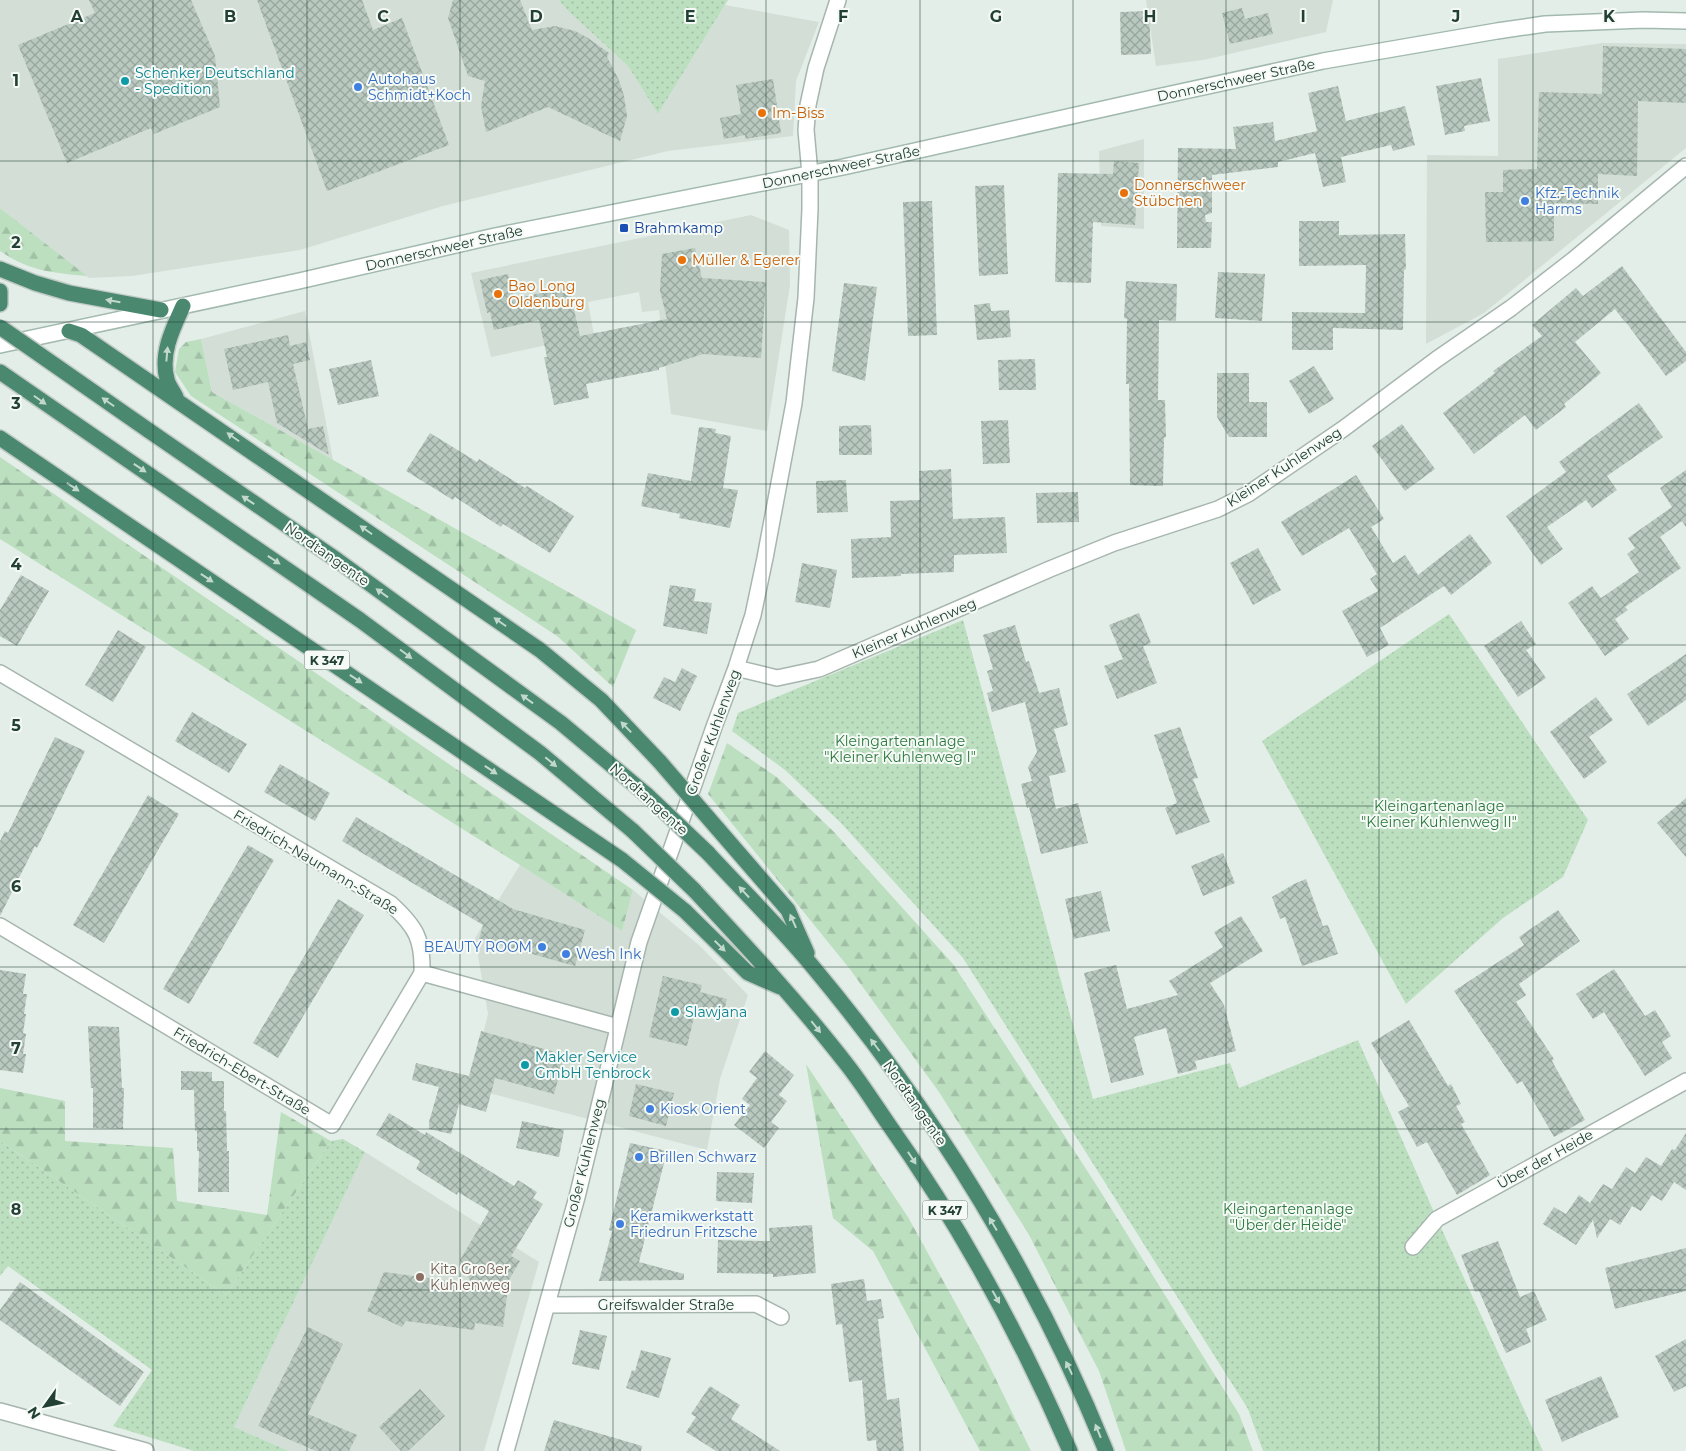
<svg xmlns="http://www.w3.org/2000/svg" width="1686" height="1451" viewBox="0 0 1686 1451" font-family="Montserrat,sans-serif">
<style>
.built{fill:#d2ded6}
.forest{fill:url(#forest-firs)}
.park{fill:url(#park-dots)}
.building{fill:url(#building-cross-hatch)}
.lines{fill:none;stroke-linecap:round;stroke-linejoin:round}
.minor-casing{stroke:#a6b6ae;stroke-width:18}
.secondary-casing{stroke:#a2baae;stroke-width:18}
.trunk-casing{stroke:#c1cac6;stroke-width:18}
.minor{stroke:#fff;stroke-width:15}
.secondary{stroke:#fff;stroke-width:15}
.trunk{stroke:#4a8970;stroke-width:15}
.trunk-bridge-casing{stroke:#c1cac6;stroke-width:18;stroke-linecap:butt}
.trunk-bridge{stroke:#4a8970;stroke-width:15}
.oneway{fill:#c2d8ce}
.grid{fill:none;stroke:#224033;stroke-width:1;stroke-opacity:0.55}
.culture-dot{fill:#0f9aa8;stroke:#f5faf6;stroke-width:2}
.shop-dot{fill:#3f7fe0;stroke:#f5faf6;stroke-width:2}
.food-dot{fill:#e8710a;stroke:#f5faf6;stroke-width:2}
.transit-dot{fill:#1a4fb4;stroke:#f5faf6;stroke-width:2}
.education-dot{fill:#8d6e63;stroke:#f5faf6;stroke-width:2}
.labels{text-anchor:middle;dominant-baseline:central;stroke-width:4;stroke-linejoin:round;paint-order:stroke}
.shield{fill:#f5faf6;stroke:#61786e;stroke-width:1}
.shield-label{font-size:12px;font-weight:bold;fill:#224033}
.culture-label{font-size:14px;fill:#0d838f;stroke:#f5faf6;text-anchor:start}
.shop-label{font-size:14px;fill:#366cbe;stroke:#f5faf6;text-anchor:start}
.street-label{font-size:14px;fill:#224033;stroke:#f5faf6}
.food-label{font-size:14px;fill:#c56008;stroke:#f5faf6;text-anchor:start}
.transit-label{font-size:14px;fill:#164399;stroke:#f5faf6;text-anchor:start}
.park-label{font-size:14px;fill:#2b783d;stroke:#f5faf6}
.education-label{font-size:14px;fill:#785e54;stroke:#f5faf6;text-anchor:start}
.grid-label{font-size:16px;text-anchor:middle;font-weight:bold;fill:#224033;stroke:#f5faf6;stroke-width:4;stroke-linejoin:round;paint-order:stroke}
</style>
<defs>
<pattern id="forest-firs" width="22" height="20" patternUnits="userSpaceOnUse" patternTransform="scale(1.25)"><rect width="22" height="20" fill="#bcdfc0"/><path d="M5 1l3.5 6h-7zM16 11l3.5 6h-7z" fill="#a1c0a5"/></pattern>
<pattern id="park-dots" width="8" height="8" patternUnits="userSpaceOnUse" patternTransform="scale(1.25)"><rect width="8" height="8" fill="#bcdfc0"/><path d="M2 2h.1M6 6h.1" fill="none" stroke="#a1c0a5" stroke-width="1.8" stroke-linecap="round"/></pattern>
<pattern id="building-cross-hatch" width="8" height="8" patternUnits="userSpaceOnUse" patternTransform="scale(1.25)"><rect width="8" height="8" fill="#b9c9c0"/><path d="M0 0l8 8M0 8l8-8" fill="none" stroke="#96a59d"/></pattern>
</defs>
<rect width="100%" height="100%" fill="#e4eee8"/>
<path class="built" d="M0 0H559L567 10 628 66 658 114 725 5 819 22 796 81 793 136 668 151 443 206 300 250 132 276 89 278 0 208Z
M1146 0H1333L1326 32 1203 60 1156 66Z
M1602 43 1686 44V148L1484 313 1426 344 1427 155 1498 156V59Z
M1144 139V229L1101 226 1099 151Z
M751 215 789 230 790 285 767 431 671 414 659 310 642 312 639 292 588 302 594 335 491 357 471 273Z
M305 311 333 460 212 392 201 339Z
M520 865 622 931 633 890 700 946 748 995 720 1079 707 1150 470 1088 488 1014 475 938Z
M365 1152 539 1262 484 1451H289L234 1427Z"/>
<path class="forest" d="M0 208 87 276C53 273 29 271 0 251Z
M201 339 212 392 636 630 613 687 557 636 191 396 175 372 179 349 186 342Z
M0 457 633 890 622 931 520 865 0 539Z
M727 743 778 778 834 832 953 964 1099 1189 1239 1414 1253 1451H1126L1099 1371 1028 1233 939 1092 849 968 708 794Z
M806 1064 908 1217 984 1355 1031 1451H980L873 1251 833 1218Z
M0 1088 65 1101V1141L173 1148 177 1201 267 1215 281 1112 331 1141 226 1295 0 1141Z"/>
<path class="park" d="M559 0H728L658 114 628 66 567 10Z
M1449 614 1588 820 1563 877 1503 918 1406 1004 1262 741Z
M963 620 1093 1099 1230 1063 1239 1088 1358 1040 1437 1219 1543 1451H1263L1248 1409 963 958 841 823 785 770 732 731 738 713Z
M343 1139 365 1152 234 1427 289 1451H194L113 1426 152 1370 8 1266 0 1276V1141L226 1295 331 1141Z"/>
<path class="building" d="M89 0H191L215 56 220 107 154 134 151 128 67 163 18 45 95 13Z
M257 0H362L373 30 402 18 449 145 327 191Z
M453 0H520L532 30 555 26 575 31 588 38 609 53 607 57 619 80 624 96 627 116 620 141 548 107 486 132 481 106 485 81 468 76 448 18Z
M1242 8 1245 19 1268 13 1273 34 1230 44 1222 13Z
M1149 11 1151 54 1121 55 1120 12Z
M1603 46 1686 49V103L1638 101 1637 176 1598 174V204L1554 203V241L1486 242 1485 192H1503V170L1537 169 1539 92 1602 94Z
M1481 78 1490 121 1464 126 1465 131 1445 135 1436 86Z
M773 79 781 133 745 139V135L724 139 720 118 741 114 736 85Z
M1338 86 1346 121 1405 106 1415 145 1393 151 1391 145 1341 157 1346 182 1323 187 1315 153 1278 162V167L1212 175V213L1205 215 1206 222H1212L1211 248H1177L1178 148 1236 149 1233 127 1273 122 1275 141 1317 131 1308 93Z
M1114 161 1139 163 1135 225 1093 222 1091 283 1055 282 1058 173 1113 174Z
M1004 185 1008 274 979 276 975 186Z
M932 201 937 335 908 336 903 202Z
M1299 221H1339V235L1405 234 1406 269 1404 270 1403 330 1333 328V350H1292V312L1365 313 1366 265 1299 266Z
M695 248 702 278 766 282 761 358 703 354 659 368V370L586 384 589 398 554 405 544 357H547L539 320 494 330 490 312 487 313 480 280 508 274 514 299 569 287 580 336 667 319 660 291 662 254Z
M1622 266 1686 352V361L1666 376 1625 321H1624L1615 309 1575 342 1601 373 1564 404 1566 407 1536 430 1525 415 1474 454 1443 413 1495 373 1493 371 1542 336 1532 325 1576 288 1583 296Z
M1218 272 1265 274 1262 321 1215 318Z
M1126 281 1177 284 1176 321 1159 320 1158 400H1165L1166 437 1164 438 1163 486 1130 485 1129 384H1126L1127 319 1124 318Z
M844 283 877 287 865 381 832 371Z
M990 303 991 311 1009 310 1011 337 977 340 974 305Z
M288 335 290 346 306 342 310 360 293 364 308 429 323 426 329 455 277 423 268 382 233 390 224 349Z
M1035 359 1036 390H999L998 360Z
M371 360 379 396 338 405 329 369Z
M1314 366 1334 399 1309 414 1289 381Z
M1217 373H1249V402H1267V437H1229L1217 417Z
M1639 403 1663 437 1607 476 1617 490 1592 508 1586 500 1547 527 1563 549 1541 565 1506 516 1566 472 1559 462Z
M1008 420 1010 463 983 464 981 421Z
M1402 424 1435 469 1405 491 1372 446Z
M871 425 872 455H839V426Z
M699 427 716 429 715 433 731 436 723 488 738 490 730 528 679 518 680 514 641 506 648 473 691 481Z
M430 433 477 462 479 459 525 488 527 486 574 516 550 553 503 524 501 527 455 497 453 500 406 471Z
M951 469 953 519 1005 517 1007 553 954 555V572L901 574V576L852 578 851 539 891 537 890 501 920 500 919 471Z
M1686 470V527L1682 521 1660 537 1681 568 1625 607 1628 610 1615 619 1629 639 1605 656 1568 603 1592 586 1601 598 1639 572 1627 554 1635 548 1628 538 1672 507 1660 488Z
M1356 475 1384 519 1371 527 1393 563 1405 555 1418 575 1470 534 1492 563 1451 595 1444 586 1380 628 1389 645 1367 657 1342 611 1378 591 1370 579 1377 574 1349 528 1302 556 1281 522Z
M846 480 848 512 817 513 816 481Z
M1078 492 1079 522 1037 523 1036 493Z
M1258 548 1281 590 1253 605 1230 563Z
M802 563 837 570 830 608 795 602Z
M21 575 49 591 17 646 0 636V610Z
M670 585 696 589 694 601 712 603 707 634 663 626Z
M1139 613 1151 643 1143 646 1157 683 1117 699 1104 666 1123 659 1109 625Z
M1521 621 1536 644 1526 650 1546 678 1518 697 1484 646Z
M1015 625 1026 662 1029 661 1039 693 1059 688 1068 725 1054 729 1066 772 1049 776 1056 809 1078 803 1088 843 1041 854 1029 807 1027 808 1021 784 1032 781 1028 767 1037 752 1025 702 992 712 987 693 993 691 987 671 993 669 983 635Z
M118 630 146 647 113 702 85 685Z
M1686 654V700L1648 726 1627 694Z
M682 668 697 676 680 711 653 698 664 677 675 682Z
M1596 697 1613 720 1589 737 1607 762 1584 779 1550 732Z
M192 712 247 744 229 773 175 741Z
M1180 727 1198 778 1193 779 1210 822 1176 835 1165 808 1177 803 1154 735Z
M55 737 85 751 37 848 35 846 0 916V841L5 831 8 833Z
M280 764 330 793 315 821 264 792Z
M148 795 179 814 104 943 73 925Z
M1686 798V857L1657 823Z
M356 817 513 909 585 930 575 966 479 939 483 925 342 841Z
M248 845 274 860 189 1004 163 989Z
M1223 853 1235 883 1203 896 1191 866Z
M1306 879 1323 926 1328 925 1338 954 1302 966 1285 917 1280 919 1272 897 1294 884Z
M1101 891 1110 931 1074 939 1065 899Z
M338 899 364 915 278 1058 253 1043Z
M1558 910 1580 941 1519 984 1526 995 1516 1002 1554 1059 1552 1061 1585 1120 1554 1137 1522 1081 1517 1084 1454 991 1524 945 1519 937Z
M1241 916 1263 951 1210 983 1224 1005 1236 1051 1195 1061 1197 1069 1178 1074 1166 1028 1134 1037 1144 1075 1111 1083 1084 973 1116 965 1127 1009 1178 995 1169 981 1223 947 1214 932Z
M1614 969 1645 1016 1655 1010 1671 1036 1662 1042 1672 1058 1645 1076 1604 1012 1593 1019 1576 994Z
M0 970 26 974 23 994H27L24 1014H26L23 1033 26 1034 23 1054H26L23 1073 0 1070Z
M663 976 702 985 700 992 727 999 723 1015 696 1009 687 1046 649 1037Z
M1409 1020 1448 1086 1451 1084 1461 1104 1456 1106 1465 1122 1461 1124 1490 1175 1457 1195 1427 1142 1417 1147 1398 1112 1409 1106 1371 1043Z
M88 1026 119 1027 122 1088H124L123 1129 93 1128V1088H91Z
M481 1031 565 1055 554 1094 495 1078 486 1112 459 1104 451 1134 429 1129V1122L439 1087 412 1080 416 1063 469 1076Z
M765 1051 794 1075 779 1095 787 1101 771 1122 779 1128 764 1148 734 1125 750 1105 742 1099 757 1078 749 1072Z
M181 1071 212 1072V1081H224V1111H226L227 1151H229V1192H198L199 1151H197V1131H195L194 1090H181Z
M636 1084 674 1093 666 1126 629 1116Z
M389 1113 425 1135 426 1132 514 1186 518 1180 537 1192 533 1198 543 1204 511 1256 520 1261 509 1280 503 1327 475 1323 474 1330 406 1321 402 1327 367 1311 384 1272 472 1284 460 1260 489 1211 458 1192 457 1195 416 1169 420 1161 376 1135Z
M522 1121 564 1130 559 1157 516 1148Z
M1686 1133V1190L1674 1182 1662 1201 1652 1195 1641 1211 1632 1206 1620 1225 1610 1219 1597 1238 1593 1220 1576 1245 1543 1224 1554 1207 1566 1214 1579 1195 1590 1203 1603 1184 1612 1189 1626 1167 1635 1173 1646 1157 1661 1166 1672 1149 1675 1150Z
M630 1143 667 1151 639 1262 684 1274V1280L599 1281 612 1231 609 1230Z
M717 1172 754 1173 752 1203 716 1201Z
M812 1225 816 1273 773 1277V1274L717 1273 718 1240 770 1241 769 1228Z
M1498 1241 1520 1297 1534 1291 1547 1320 1526 1329 1531 1342 1506 1353 1479 1291 1475 1292 1461 1255Z
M1686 1248V1291L1615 1309 1605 1268Z
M864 1279 867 1301 881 1299 884 1318 878 1319 887 1400 899 1398 904 1451H877L876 1440 867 1441 862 1380 849 1382 842 1324 836 1325 831 1284Z
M20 1282 144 1372 120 1406 0 1320V1310Z
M308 1327 343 1344 308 1414 357 1435 349 1451H316L258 1426Z
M580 1330 607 1336 599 1370 572 1364Z
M1686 1339V1386L1674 1392 1655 1356Z
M641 1350 671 1358 659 1398 626 1388 632 1370 635 1371Z
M1601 1376 1619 1417 1562 1442 1545 1400Z
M710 1386 740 1405 731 1419 780 1451H716L686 1432 696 1417 691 1414Z
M420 1389 445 1416 408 1451H401L379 1427Z
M554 1420 642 1446 641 1451H544Z"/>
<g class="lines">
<g class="minor-casing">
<path id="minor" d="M736 668 777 678 819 669 1050 569 1114 543 1218 509 1248 494 1343 429 1437 359 1511 308 1573 260 1686 166
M0 673 391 904C416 927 423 939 422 973L618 1027
M0 926 332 1125 422 973
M1413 1247 1437 1219 1686 1081
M547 1305 756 1304 781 1317
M0 1411 146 1451
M506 1451 577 1197 639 942 714 727 736 668 753 615 765 558 794 403 806 298 810 209V174L806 130 808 105 816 68 838 0"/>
</g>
<g class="secondary-casing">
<path id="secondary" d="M0 345 299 281 495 236 843 167 1148 99 1323 61 1497 31 1545 24 1643 20 1686 21"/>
</g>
<g class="trunk-casing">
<path id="trunk" d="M0 269 35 283 69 293 161 310
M0 291V304
M69 331 81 335 540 650 601 700 660 762
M0 372 360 620 540 753 633 831
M176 397C173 391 168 385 167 379 160 354 173 328 183 306
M148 430 337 560 561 723 647 795
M0 438 622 860
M717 828 788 910 807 953
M708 853C743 891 780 927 813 967 934 1112 1035 1276 1106 1451
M694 890C747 947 800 1004 848 1066 862 1084 874 1103 887 1122 960 1225 1020 1335 1070 1451
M685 911 748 973 780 987"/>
</g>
<use href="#minor" class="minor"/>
<use href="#secondary" class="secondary"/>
<use href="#trunk" class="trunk"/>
<g class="trunk-bridge-casing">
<path id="trunk-bridge" d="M0 327 148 430
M660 762 717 828
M647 795 708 853
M633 831 694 890
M622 860 685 911"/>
</g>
<use href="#trunk-bridge" class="trunk-bridge"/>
</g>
<defs><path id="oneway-solid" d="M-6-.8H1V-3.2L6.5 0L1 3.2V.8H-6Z" transform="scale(1.25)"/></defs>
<g class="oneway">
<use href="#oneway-solid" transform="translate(113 301) rotate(-170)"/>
<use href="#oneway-solid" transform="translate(167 354) rotate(-85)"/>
<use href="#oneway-solid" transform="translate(40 400) rotate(35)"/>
<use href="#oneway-solid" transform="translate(108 402) rotate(-145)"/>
<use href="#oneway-solid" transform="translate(233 437) rotate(-145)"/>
<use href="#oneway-solid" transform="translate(140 468) rotate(34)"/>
<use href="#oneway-solid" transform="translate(73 487) rotate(34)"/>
<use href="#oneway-solid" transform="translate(248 500) rotate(-146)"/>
<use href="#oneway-solid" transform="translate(366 530) rotate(-145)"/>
<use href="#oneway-solid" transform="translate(274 560) rotate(34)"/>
<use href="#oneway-solid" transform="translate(207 578) rotate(34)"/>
<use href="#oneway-solid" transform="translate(382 593) rotate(-144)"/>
<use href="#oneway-solid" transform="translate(500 622) rotate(-145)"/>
<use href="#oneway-solid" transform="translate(406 654) rotate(37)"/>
<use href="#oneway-solid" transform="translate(356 679) rotate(34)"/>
<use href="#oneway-solid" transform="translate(527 699) rotate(-144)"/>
<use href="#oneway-solid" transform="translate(626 727) rotate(-134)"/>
<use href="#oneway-solid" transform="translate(551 762) rotate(40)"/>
<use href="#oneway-solid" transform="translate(491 770) rotate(34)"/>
<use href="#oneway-solid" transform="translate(744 892) rotate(-133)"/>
<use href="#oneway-solid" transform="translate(793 921) rotate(-114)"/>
<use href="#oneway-solid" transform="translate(720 946) rotate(45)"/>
<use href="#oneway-solid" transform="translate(816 1027) rotate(51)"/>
<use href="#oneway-solid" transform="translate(875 1045) rotate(-127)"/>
<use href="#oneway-solid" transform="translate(912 1158) rotate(57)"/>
<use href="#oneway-solid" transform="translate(993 1224) rotate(-121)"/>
<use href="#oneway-solid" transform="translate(996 1297) rotate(61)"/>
<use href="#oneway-solid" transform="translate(1069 1368) rotate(-116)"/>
<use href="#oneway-solid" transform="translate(1098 1431) rotate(-112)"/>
</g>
<path class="grid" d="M153 0V1451M307 0V1451M460 0V1451M613 0V1451M766 0V1451M920 0V1451M1073 0V1451M1226 0V1451M1379 0V1451M1533 0V1451M0 161H1686M0 322H1686M0 484H1686M0 645H1686M0 806H1686M0 967H1686M0 1129H1686M0 1290H1686"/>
<g class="culture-dot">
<circle cx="125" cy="81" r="5"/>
<circle cx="675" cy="1012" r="5"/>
<circle cx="525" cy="1065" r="5"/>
</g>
<g class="shop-dot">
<circle cx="358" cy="87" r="5"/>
<circle cx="1525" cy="201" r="5"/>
<circle cx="542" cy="947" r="5"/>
<circle cx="566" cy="954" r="5"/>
<circle cx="650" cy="1109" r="5"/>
<circle cx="639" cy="1157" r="5"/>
<circle cx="620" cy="1224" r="5"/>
</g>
<g class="food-dot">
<circle cx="762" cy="113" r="5"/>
<circle cx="1124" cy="193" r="5"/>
<circle cx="682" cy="260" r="5"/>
<circle cx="498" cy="294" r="5"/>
</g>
<rect class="transit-dot" x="619" y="223" width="10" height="10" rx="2.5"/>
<circle class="education-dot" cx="420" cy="1277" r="5"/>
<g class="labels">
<g class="shield">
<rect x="304.5" y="650.5" width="45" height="19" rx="4"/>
<rect x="922.5" y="1200.5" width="45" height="19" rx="4"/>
</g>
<g class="shield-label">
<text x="327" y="660">K 347</text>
<text x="945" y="1210">K 347</text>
</g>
<g class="culture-label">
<text x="135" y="73">Schenker Deutschland<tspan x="135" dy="16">- Spedition</tspan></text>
<text x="685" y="1012">Slawjana</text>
<text x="535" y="1057">Makler Service<tspan x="535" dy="16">GmbH Tenbrock</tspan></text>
</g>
<g class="shop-label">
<text x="368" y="79">Autohaus<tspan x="368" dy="16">Schmidt+Koch</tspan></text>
<text x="1535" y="193">Kfz.-Technik<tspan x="1535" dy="16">Harms</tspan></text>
<text x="532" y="947" text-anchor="end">BEAUTY ROOM</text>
<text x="576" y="954">Wesh Ink</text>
<text x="660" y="1109">Kiosk Orient</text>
<text x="649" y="1157">Brillen Schwarz</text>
<text x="630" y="1216">Keramikwerkstatt<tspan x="630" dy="16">Friedrun Fritzsche</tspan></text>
</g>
<g class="street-label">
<text transform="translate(1236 80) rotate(-12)">Donnerschweer Straße</text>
<text transform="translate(841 167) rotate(-12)">Donnerschweer Straße</text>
<text transform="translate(444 248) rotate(-13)">Donnerschweer Straße</text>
<text transform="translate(1284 467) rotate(-33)">Kleiner Kuhlenweg</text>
<text transform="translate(327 554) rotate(35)">Nordtangente</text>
<text transform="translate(914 628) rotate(-23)">Kleiner Kuhlenweg</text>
<text transform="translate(713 732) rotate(-70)">Großer Kuhlenweg</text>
<text transform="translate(649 799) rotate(42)">Nordtangente</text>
<text transform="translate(316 862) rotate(31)">Friedrich-Naumann-Straße</text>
<text transform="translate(242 1071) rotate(31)">Friedrich-Ebert-Straße</text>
<text transform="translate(915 1103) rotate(55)">Nordtangente</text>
<text transform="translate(1545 1159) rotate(-29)">Über der Heide</text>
<text transform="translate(584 1163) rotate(-76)">Großer Kuhlenweg</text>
<text x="666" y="1305">Greifswalder Straße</text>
</g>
<g class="food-label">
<text x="772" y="113">Im-Biss</text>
<text x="1134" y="185">Donnerschweer<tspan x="1134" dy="16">Stübchen</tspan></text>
<text x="692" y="260">Müller &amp; Egerer</text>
<text x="508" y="286">Bao Long<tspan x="508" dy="16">Oldenburg</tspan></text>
</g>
<g class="transit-label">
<text x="634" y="228">Brahmkamp</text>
</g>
<g class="park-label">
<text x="900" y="741">Kleingartenanlage<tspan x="900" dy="16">"Kleiner Kuhlenweg I"</tspan></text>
<text x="1439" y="806">Kleingartenanlage<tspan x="1439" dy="16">"Kleiner Kuhlenweg II"</tspan></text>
<text x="1288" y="1209">Kleingartenanlage<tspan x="1288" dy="16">"Über der Heide"</tspan></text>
</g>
<g class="education-label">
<text x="430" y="1269">Kita Großer<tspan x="430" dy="16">Kuhlenweg</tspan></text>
</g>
</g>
<g class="grid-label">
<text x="77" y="22">A</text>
<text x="230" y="22">B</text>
<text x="383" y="22">C</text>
<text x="536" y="22">D</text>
<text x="690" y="22">E</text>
<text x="843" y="22">F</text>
<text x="996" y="22">G</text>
<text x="1150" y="22">H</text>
<text x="1303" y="22">I</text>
<text x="1456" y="22">J</text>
<text x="1609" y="22">K</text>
<text x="16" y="86">1</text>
<text x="16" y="248">2</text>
<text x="16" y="409">3</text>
<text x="16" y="570">4</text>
<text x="16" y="731">5</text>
<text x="16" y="892">6</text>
<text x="16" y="1054">7</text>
<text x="16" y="1215">8</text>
</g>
<g transform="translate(45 1406) rotate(237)" stroke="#f5faf6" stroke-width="4" paint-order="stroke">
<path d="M0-4L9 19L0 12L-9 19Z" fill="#224033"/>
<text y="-8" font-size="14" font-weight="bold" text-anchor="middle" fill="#224033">N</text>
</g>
</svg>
